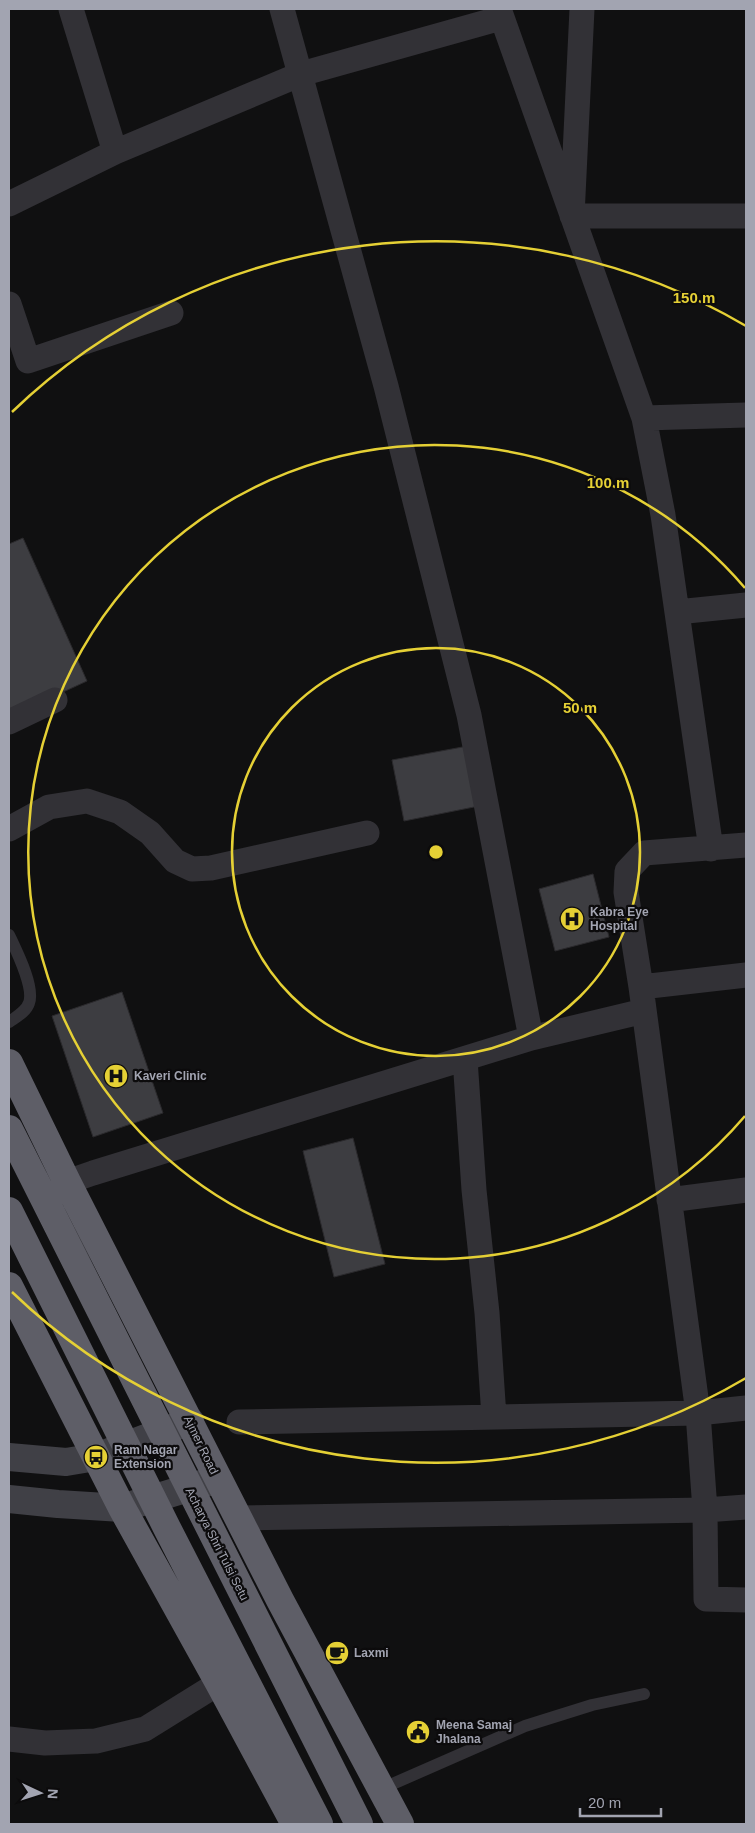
<svg xmlns="http://www.w3.org/2000/svg" width="755" height="1833" viewBox="0 0 755 1833" font-family="Helvetica,sans-serif">
<style>
.building{fill:#3d3d41;stroke:#2b2a2d}
.lines{fill:none;stroke-linecap:round;stroke-linejoin:round}
.lane{stroke:#323136;stroke-width:12}
.street{stroke:#323136;stroke-width:25}
.secondary{stroke:#404046;stroke-width:28}
.highway{stroke:#5e5e67;stroke-width:28}
.ring{fill:none;stroke:#e5d035;stroke-width:2.5}
.labels{text-anchor:middle;dominant-baseline:central;stroke-width:4.5;stroke-linejoin:round;paint-order:stroke}
.poi-label{font-size:12px;font-weight:bold;fill:#a2a4b1;stroke:#0c0b0c;text-anchor:start}
.street-label{font-size:12px;fill:#a2a4b1;stroke:#0c0b0c}
.centre{fill:#e5d035;stroke:#0c0b0c;stroke-width:2.5}
.ring-label{font-size:15px;text-anchor:middle;font-weight:bold;fill:#e5d035;stroke:#0c0b0c;stroke-width:4.5;stroke-linejoin:round;paint-order:stroke}
</style>
<rect width="100%" height="100%" fill="#101011"/>
<path class="building" d="M23 538 87 681 9 717V544Z
M468 746 479 806 404 821 392 760Z
M593 874 609 937 555 951 539 889Z
M122 992 163 1113 93 1137 52 1016Z
M353 1138 385 1264 334 1277 303 1151Z"/>
<g class="lines">
<path class="lane" d="M9 935C16 950 35 987 29 1003 26 1012 16 1017 9 1022
M381 1789 525 1726 592 1705 644 1694"/>
<path class="street" d="M71 9 115 152
M282 9 386 386 469 715 531 1038
M499 9 644 418 663 515 711 849
M582 9 572 216H746
M9 204 115 152 301 74 501 18
M9 304 28 361 171 313
M644 418 746 415
M677 612 746 605
M9 722 55 700
M9 829 49 807 87 801 120 812 150 833 175 861 192 869 211 868 367 833
M746 845 644 853 627 871 626 892 641 987 698 1413 705 1510 706 1599 746 1600
M641 987 746 975
M465 1059 474 1190 487 1313 494 1417
M67 1182 93 1173 531 1038 644 1011
M669 1200 746 1190
M239 1422 698 1413 746 1408
M238 1518 705 1510 746 1507
M9 1739 45 1743 96 1741 145 1729 219 1683"/>
<path class="secondary" d="M9 1457 66 1462 96 1457 190 1421
M9 1499 58 1504 122 1508 218 1479"/>
<path class="highway" d="M9 1063 67 1182 280 1600 400 1824
M9 1129 359 1824
M9 1211 167 1528 319 1824
M9 1286 122 1508 219 1683 295 1824"/>
</g>
<g class="ring">
<circle cx="436" cy="852" r="204"/>
<path d="M745 1116A407 407 0 1 1 745 588"/>
<path d="M746 1378A611 611 0 0 1 12 1292M12 412A611 611 0 0 1 746 326"/>
</g>
<defs>
<g id="hospital-disc" transform="scale(1.25)"><circle r="9.5" fill="#e5d035" stroke="#0c0b0c"/><path d="M-5-5h3v3.5h4V-5h3V5h-3V1.5h-4V5h-3Z" fill="#111"/></g>
<g id="bus-disc" transform="scale(1.25)"><circle r="9.5" fill="#e5d035" stroke="#0c0b0c"/><path d="M-5-6H5V4H4V6H2V4H-2V6H-4V4H-5ZM-3.5-4V0h7V-4ZM-3.5 1.2v1.5H-2V1.2ZM2 1.2v1.5H3.5V1.2Z" fill="#111"/></g>
<g id="cafe-disc" transform="scale(1.25)"><circle r="9.5" fill="#e5d035" stroke="#0c0b0c"/><path d="M-5.5-4.5H6V0H3Q3 3.5 0 3.5H-2.5Q-5.5 3.5-5.5 0ZM3-3.2v2h1.7v-2ZM-6 4.5H4V6H-6Z" fill="#111"/></g>
<g id="civic-disc" transform="scale(1.25)"><circle r="9.5" fill="#e5d035" stroke="#0c0b0c"/><path d="M-.6-6.5H3V-4.5H.6V-3L4-1V1h2V6H-6V1h2V-1L-.6-3ZM-1.2 2.5V6h2.4V2.5Z" fill="#111"/></g>
</defs>
<g fill-rule="evenodd">
<use href="#hospital-disc" x="572" y="919"/>
<use href="#hospital-disc" x="116" y="1076"/>
<use href="#bus-disc" x="96" y="1457"/>
<use href="#cafe-disc" x="337" y="1653"/>
<use href="#civic-disc" x="418" y="1732"/>
</g>
<g class="labels">
<g class="poi-label">
<text x="590" y="912">Kabra Eye<tspan x="590" dy="14">Hospital</tspan></text>
<text x="134" y="1076">Kaveri Clinic</text>
<text x="114" y="1450">Ram Nagar<tspan x="114" dy="14">Extension</tspan></text>
<text x="354" y="1653">Laxmi</text>
<text x="436" y="1725">Meena Samaj<tspan x="436" dy="14">Jhalana</tspan></text>
</g>
<g class="street-label">
<text transform="translate(201 1445) rotate(64)">Ajmer Road</text>
<text transform="translate(217 1544) rotate(63)">Acharya Shri Tulsi Setu</text>
</g>
</g>
<circle cx="436" cy="852" r="8" class="centre"/>
<g class="ring-label">
<text x="694" y="303">150 m</text>
<text x="608" y="488">100 m</text>
<text x="580" y="713">50 m</text>
</g>
<rect width="755" height="1833" fill="none" stroke="#a2a4b1" stroke-width="20"/>
<g transform="translate(40 1793) rotate(94)" stroke="#0c0b0c" stroke-width="4" paint-order="stroke">
<path d="M0-4L9 19L0 12L-9 19Z" fill="#a2a4b1"/>
<text y="-8" font-size="14" font-weight="bold" text-anchor="middle" fill="#a2a4b1">N</text>
</g>
<path d="M580 1808v8h81v-8" fill="none" stroke="#a2a4b1" stroke-width="2.5"/>
<text x="588" y="1808" font-size="15" fill="#a2a4b1" stroke="#0c0b0c" stroke-width="4" paint-order="stroke">20 m</text>
</svg>
